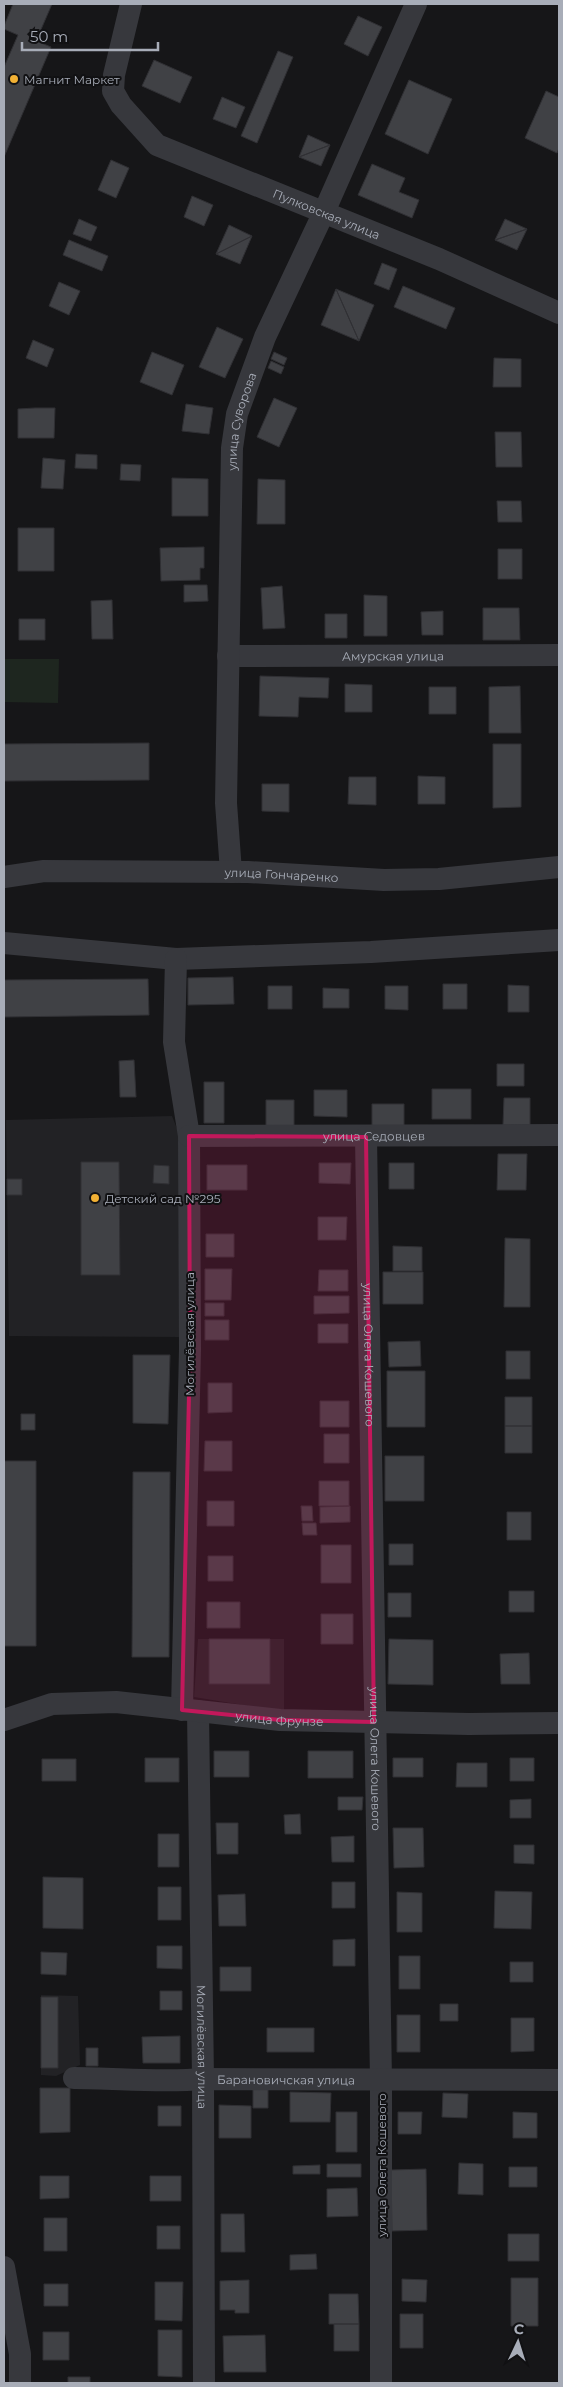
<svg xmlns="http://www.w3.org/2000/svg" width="563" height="2387" viewBox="0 0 563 2387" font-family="Montserrat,sans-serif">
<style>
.built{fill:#222225}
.green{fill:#1e261f}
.building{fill:#404145;stroke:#303034}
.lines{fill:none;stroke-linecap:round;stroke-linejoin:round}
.minor{stroke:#37383d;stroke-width:22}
.marked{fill:#c2185b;fill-opacity:0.2;stroke:#c2185b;stroke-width:4;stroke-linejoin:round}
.poi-dot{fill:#f2b134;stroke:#111113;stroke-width:2}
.labels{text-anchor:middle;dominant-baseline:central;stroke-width:4;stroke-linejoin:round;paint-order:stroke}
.poi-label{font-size:12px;fill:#a8adb8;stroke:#111113;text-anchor:start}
.street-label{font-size:12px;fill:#a8adb8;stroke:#111113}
</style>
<rect width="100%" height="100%" fill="#161618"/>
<path class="built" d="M172 1116 182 1141 181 1337 9 1336 6 1120Z
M198 1639H284V1712L194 1697Z
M41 1995 78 1996 80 2065 56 2076 41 2075Z"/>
<path class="green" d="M4 659H59L58 703 4 702Z"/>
<path class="building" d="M13 4H52L36 41 51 47 4 157V67L18 35 4 29V26Z
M358 16 382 27 368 56 344 44Z
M278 51 293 57 257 143 241 136Z
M154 60 192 77 180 103 142 86Z
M409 80 452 99 428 154 385 134Z
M546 91 559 97V148L557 153 525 138Z
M222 97 245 107 236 128 213 119Z
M308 135 330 145 299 157Z
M330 145 321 166 299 157Z
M111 160 129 168 116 198 98 190Z
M372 164 405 178 399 192 419 200 412 218 358 195Z
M192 196 213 205 204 226 184 217Z
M79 219 97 227 91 241 73 234Z
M505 219 527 229 495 240Z
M229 225 252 236 216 254Z
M527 229 517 250 495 240Z
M252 236 240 264 216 254Z
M69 240 108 256 102 271 63 255Z
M382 263 397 269 389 290 374 284Z
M59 282 80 291 69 315 49 306Z
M403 286 455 308 446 329 394 307Z
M336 289 359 341 321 325Z
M336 289 374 305 359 341Z
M217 327 243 339 225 378 199 367Z
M33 340 54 349 47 367 26 358Z
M152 352 184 365 172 395 140 382Z
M274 352 287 358 284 365 271 359Z
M494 358 521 359V387H493Z
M271 361 284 367 281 374 268 368Z
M274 398 297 408 279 447 257 437Z
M186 404 213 408 209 434 182 431Z
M35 408H55L54 438H18V409Z
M495 432H521L522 467H496Z
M76 454 97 455V469L75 468Z
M43 458 65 460 63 489 41 488Z
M121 464 141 465 140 481 120 480Z
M172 478 208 479V516H172Z
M258 479 285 480V524H257Z
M497 501H521L522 522H498Z
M18 528H54V571H18Z
M204 547V568H200V580L161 581 160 548Z
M498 549H522V579H498Z
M184 585H207L208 601 184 602Z
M282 586 285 628 263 629 261 588Z
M364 595 387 596V636H364Z
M112 600 113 639H92L91 601Z
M483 608H519L520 640H483Z
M443 611V635H422L421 612Z
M325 614H347V638H325Z
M19 619H45V640H19Z
M260 676 329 678 328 698 299 697 298 717 259 716Z
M345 684 372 685V712H345Z
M520 686 521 733H489V687Z
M429 687H456V714H429Z
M149 743V780L4 781V744Z
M493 744H521V807L493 808Z
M418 776 445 777V804H418Z
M349 777H376V805L348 804Z
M262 784H289V812L262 811Z
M233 977 234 1004 188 1005V978Z
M148 979 149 1015 4 1017V980Z
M443 984H467V1009H443Z
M508 985 529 986V1012H508Z
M268 986H292V1009H268Z
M385 986H408V1010L385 1009Z
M323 988 349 989V1008H323Z
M134 1060 136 1097H120L119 1061Z
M497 1064H524V1086H497Z
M204 1082H224V1123H204Z
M432 1089H471V1119H432Z
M314 1090H347V1117L314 1116Z
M504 1098H530V1125H503Z
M266 1100H294V1127L266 1126Z
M372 1104H404V1126H372Z
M498 1154H527L526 1190H497Z
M81 1162H119L120 1275H81Z
M319 1163H351L350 1184 319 1183Z
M389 1163H414V1189H389Z
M154 1165 169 1166V1184L153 1183Z
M207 1165H247V1190H207Z
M7 1179H22V1195H7Z
M318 1217H347L346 1240H318Z
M206 1234H234V1257H206Z
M505 1238 530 1239V1307H504Z
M393 1246 422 1247V1271H393Z
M205 1269H232L231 1300H205Z
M319 1270H348V1291H318Z
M383 1272H423V1304H383Z
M314 1296H349V1313L314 1314Z
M205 1303H224V1316H205Z
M205 1320H229V1340H205Z
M318 1324H348V1343H318Z
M420 1341 421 1366 389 1367 388 1342Z
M506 1351H530V1379H506Z
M133 1355H170L168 1424 133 1423Z
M387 1371H425V1427H387Z
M208 1383H232V1412L208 1413Z
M505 1397H532V1426H505Z
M320 1401H349V1427H320Z
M21 1414H35V1430H21Z
M505 1426H532V1453H505Z
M324 1434H349V1463H324Z
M205 1441H232V1471H204Z
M385 1456H424V1501H385Z
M4 1461H36V1646H4Z
M133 1472H170L169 1657H132Z
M319 1481H349V1506H319Z
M207 1501H234V1526H207Z
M301 1506H312L313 1521H302Z
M350 1506V1522L320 1523V1507Z
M507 1512H531V1540H507Z
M302 1523H316L317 1535H303Z
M389 1544H413V1565H389Z
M321 1545H351V1583H321Z
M208 1556H233V1581H208Z
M509 1591H534V1612H509Z
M388 1593H411V1617H388Z
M207 1602H240V1628H207Z
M321 1614H353V1644H321Z
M209 1639H270V1684H209Z
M389 1639 433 1640V1685L388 1684Z
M529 1653 530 1684H501L500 1654Z
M214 1751H249V1777H214Z
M308 1751H353V1778H308Z
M145 1758H179V1782H145Z
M393 1758H423V1777H393Z
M510 1758H534V1781H510Z
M42 1759H76V1781H42Z
M457 1763H487V1787H456Z
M338 1797H363L362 1810H338Z
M531 1799V1818H510V1800Z
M300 1814 301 1834H285L284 1815Z
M216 1823H238V1854H217Z
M393 1828H423L424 1867 394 1868Z
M158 1834H179V1867H158Z
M354 1836V1862H332L331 1837Z
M514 1845H534V1864L514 1863Z
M43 1877 83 1878V1929L43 1928Z
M332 1882H355V1908H332Z
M158 1887H181V1920H158Z
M495 1891 532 1892 531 1929 494 1928Z
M397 1892 422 1893V1932H397Z
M245 1894 246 1926H219L218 1895Z
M355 1939V1966H333V1940Z
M157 1946H182V1969L157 1968Z
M41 1952 67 1953 66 1975 41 1974Z
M399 1956H420V1989H399Z
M510 1962H533V1982H510Z
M220 1967H251V1991H220Z
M160 1991H182V2010H160Z
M41 1997H58V2068H41Z
M440 2004H458V2021H440Z
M397 2015H420V2052H397Z
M511 2018H534V2051L511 2052Z
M267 2028H314V2052H267Z
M180 2036V2063H143L142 2037Z
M86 2048H98V2066H86Z
M40 2088H70V2132L40 2133Z
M253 2089H268V2108H253Z
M290 2092 331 2093 330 2122H290Z
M443 2093 468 2094 467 2118 442 2117Z
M219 2105 251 2106V2138H219Z
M158 2106H181V2126H158Z
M336 2112H357V2152H336Z
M398 2112H422L421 2134H398Z
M513 2112 537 2113V2138H513Z
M459 2163 483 2164V2195L458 2194Z
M327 2164H361V2177H327Z
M320 2165V2174H293V2166Z
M509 2167H537V2187H509Z
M426 2169 427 2230 392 2231 391 2170Z
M40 2176H69V2198L40 2199Z
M150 2176H181V2201H150Z
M357 2188 358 2216 327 2217V2189Z
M221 2214H244L245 2252H221Z
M44 2218H67V2251H44Z
M157 2226H180V2249H157Z
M508 2234H539V2261H508Z
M316 2254 317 2269 290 2270V2255Z
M511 2278H538V2326H511Z
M402 2279 427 2280 426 2302 402 2301Z
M249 2280V2313H235V2310H220V2281Z
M155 2282H183L182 2321 155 2320Z
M44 2284H68V2306H44Z
M329 2294H358L359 2324H329Z
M400 2314H423V2348H400Z
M334 2324H359V2351H334Z
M158 2330H182V2377L158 2376Z
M43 2332H69V2360H43Z
M265 2335 266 2372H224L223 2336Z
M68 2377H90V2383H68Z"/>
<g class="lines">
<g class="minor">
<path id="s1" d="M131 4 114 75 113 91 121 105 157 145 439 259 559 313"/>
<path id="s2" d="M228 656 559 655"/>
<path id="s3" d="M231 872 226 803 232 448 237 414 265 337 324 212 416 4"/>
<path id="s4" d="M4 877 44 871 248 872 384 880 439 879 559 867"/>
<path d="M4 943 176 959 371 952 559 940"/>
<path d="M176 959 174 1042 189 1136 190 1349 182 1710"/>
<path id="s5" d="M189 1136 559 1135"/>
<path id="s6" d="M366 1137 381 2081V2383"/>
<path id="s7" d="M198 1711 203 2079 204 2383"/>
<path id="s8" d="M4 1720 52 1704 116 1702 280 1720 469 1724 559 1723"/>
<path id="s9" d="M74 2078C117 2078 160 2083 203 2079L559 2080"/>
<path d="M4 2267 20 2354V2383"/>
</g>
</g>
<path class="marked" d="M189 1136 366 1137 374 1722 280 1720 182 1710 190 1349Z"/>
<g class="poi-dot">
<circle cx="14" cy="79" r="5"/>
<circle cx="95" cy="1198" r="5"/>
</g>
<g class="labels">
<g class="poi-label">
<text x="24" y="79">Магнит Маркет</text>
<text x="105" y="1198">Детский сад №295</text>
</g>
<g class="street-label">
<text stroke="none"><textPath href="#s1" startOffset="342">Пулковская улица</textPath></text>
<text stroke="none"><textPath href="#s3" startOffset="452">улица Суворова</textPath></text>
<text stroke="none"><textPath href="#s2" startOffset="165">Амурская улица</textPath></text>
<text stroke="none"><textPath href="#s4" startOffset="278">улица Гончаренко</textPath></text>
<text stroke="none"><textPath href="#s5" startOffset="185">улица Седовцев</textPath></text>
<text transform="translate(189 1334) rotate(-90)">Могилёвская улица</text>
<text stroke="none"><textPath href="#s6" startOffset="218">улица Олега Кошевого</textPath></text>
<text stroke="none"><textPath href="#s8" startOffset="279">улица Фрунзе</textPath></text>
<text stroke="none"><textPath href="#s6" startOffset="622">улица Олега Кошевого</textPath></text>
<text stroke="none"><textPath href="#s7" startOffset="336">Могилёвская улица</textPath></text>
<text stroke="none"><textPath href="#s9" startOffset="212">Барановичская улица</textPath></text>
<text transform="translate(381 2165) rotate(-90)">улица Олега Кошевого</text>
</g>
</g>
<rect width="563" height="2387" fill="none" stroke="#a8adb8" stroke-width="10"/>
<g transform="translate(518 2342) rotate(4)" stroke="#111113" stroke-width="4" paint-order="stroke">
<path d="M0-4L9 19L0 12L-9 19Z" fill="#a8adb8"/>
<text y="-8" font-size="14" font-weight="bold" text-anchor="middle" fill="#a8adb8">С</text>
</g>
<path d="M22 42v8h136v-8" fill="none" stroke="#a8adb8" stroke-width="2.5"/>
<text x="30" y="42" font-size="15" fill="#a8adb8" stroke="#111113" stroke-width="4" paint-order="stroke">50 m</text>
</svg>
